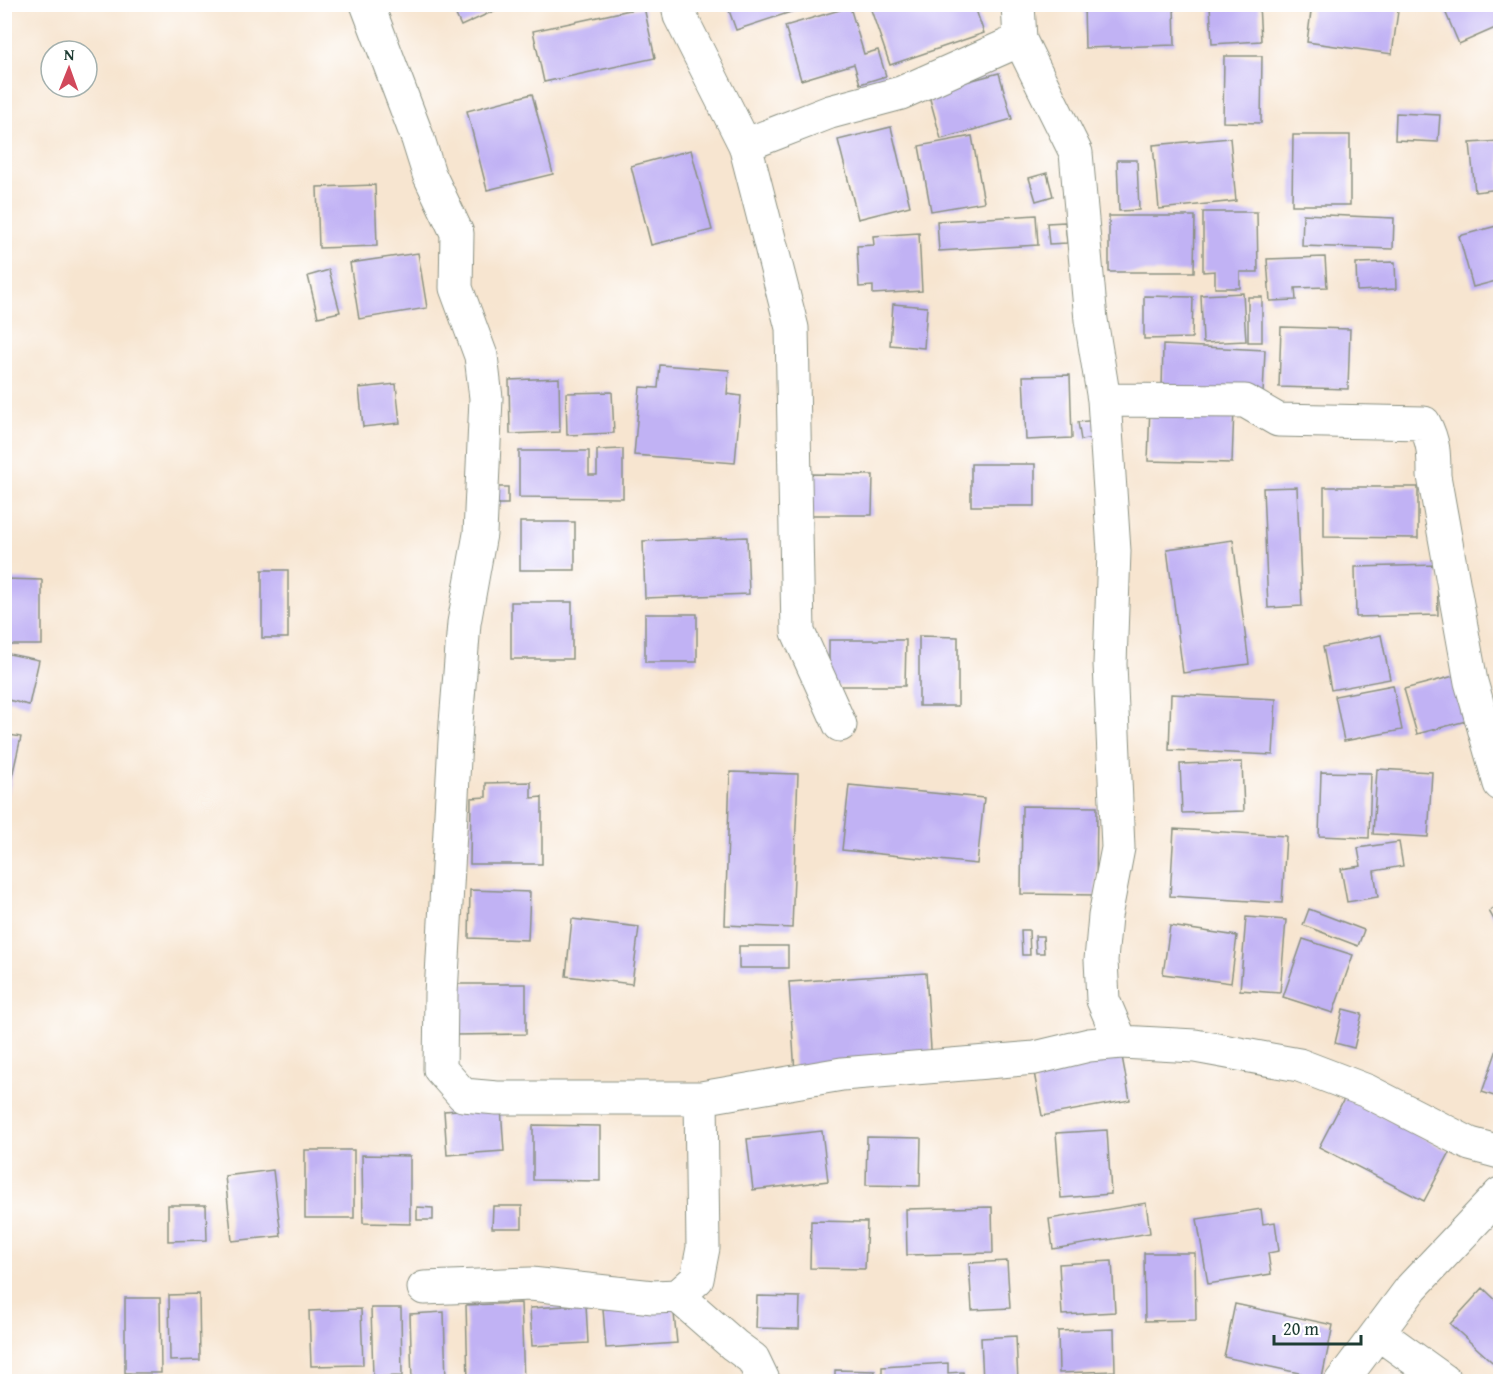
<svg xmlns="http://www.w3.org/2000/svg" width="1505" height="1386" viewBox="0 0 1505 1386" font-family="'Gentium Book Plus',serif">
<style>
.building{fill:#c1b2f4}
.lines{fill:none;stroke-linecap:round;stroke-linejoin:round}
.minor-casing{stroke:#8b9182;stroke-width:35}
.minor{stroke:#fff;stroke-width:33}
</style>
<rect width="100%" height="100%" fill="#fff"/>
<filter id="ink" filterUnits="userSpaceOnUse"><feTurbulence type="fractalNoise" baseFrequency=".0167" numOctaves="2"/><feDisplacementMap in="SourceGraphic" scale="12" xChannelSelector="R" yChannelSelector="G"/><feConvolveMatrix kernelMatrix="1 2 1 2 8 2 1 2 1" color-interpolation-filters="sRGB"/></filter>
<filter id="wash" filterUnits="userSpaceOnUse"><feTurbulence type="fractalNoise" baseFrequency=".008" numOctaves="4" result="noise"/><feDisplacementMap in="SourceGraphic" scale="24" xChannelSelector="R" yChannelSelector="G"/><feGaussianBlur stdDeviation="1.35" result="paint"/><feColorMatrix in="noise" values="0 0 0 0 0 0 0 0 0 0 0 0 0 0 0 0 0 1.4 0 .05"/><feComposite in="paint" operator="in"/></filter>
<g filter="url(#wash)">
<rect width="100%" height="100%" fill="#f7e5d0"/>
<g id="blocks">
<path class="building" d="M451 4H509L461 26Z
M869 4H974L984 33 890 65Z
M1084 4H1174L1175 45 1085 48Z
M1210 4H1259L1261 41 1212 44Z
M1312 4H1399L1392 54 1307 42Z
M1442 4H1500V26L1459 44Z
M727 5H802L803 8 736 30Z
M644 7 655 58 544 82 533 31Z
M850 7 864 54 878 50 886 76 860 84 854 64 801 80 785 26Z
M1224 56H1262L1261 123 1223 122Z
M999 73 1012 119 941 139 928 92Z
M532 94 553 174 487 190 467 111Z
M1396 113 1440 115 1438 142 1395 140Z
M891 127 910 206 858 219 838 140Z
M1293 135H1350V205H1292Z
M972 136 984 202 931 211 919 146Z
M1230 138 1236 201 1159 209 1153 145Z
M1500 141V189L1475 192 1470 143Z
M691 150 712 230 651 245 631 166Z
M1117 160H1137L1139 210 1119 211Z
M1047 173 1053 196 1036 201 1029 178Z
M375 185 377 246 319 248 317 187Z
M1203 212H1257L1258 272H1240V288H1215V271L1203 272Z
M1303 214 1394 218 1393 249 1302 246Z
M1036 215 1038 245 939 251 937 221Z
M1109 216H1195L1194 272H1109Z
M1065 222 1067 243 1049 244 1047 223Z
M1500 225V280L1473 287 1459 236Z
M919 233 922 291 873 294V286L859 287 857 246 874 245 873 236Z
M418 253 427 308 359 319 350 263Z
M1325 257 1327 287 1295 288 1296 300 1270 301 1267 259Z
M1395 262 1396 289 1357 291 1356 263Z
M329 270 340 312 318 317 308 276Z
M1243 293 1246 341 1203 343 1201 295Z
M1144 296 1193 297 1192 338 1144 339Z
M1248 297H1262V342H1248Z
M893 304 927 307 924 348 890 345Z
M1281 327 1350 329 1348 389 1279 387Z
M1163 345 1265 350 1263 394 1162 389Z
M660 365 729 370 727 394 741 396 735 463 634 455 640 387 658 388Z
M1070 375 1072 438 1026 440 1023 376Z
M559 378 560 432 510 434 509 380Z
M396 384 400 423 363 427 359 388Z
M612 392 614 433 567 435 566 393Z
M1150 405 1234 408 1232 463 1148 461Z
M1098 420 1100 437 1081 440 1078 422Z
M623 449V498L519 497V451H589V475H597V450Z
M971 464H1035V506H971Z
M809 474 873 475 872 515H808Z
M484 487H508V504H483Z
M1297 487 1302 606 1268 608 1263 488Z
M1324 487H1418V538L1324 537Z
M520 522H575V570H520Z
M747 537 749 594 645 598 643 541Z
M1233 540 1249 664 1183 673 1167 549Z
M1437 565 1438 615 1356 617 1355 567Z
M262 570H288V638H262Z
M4 579 42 580V645H4Z
M511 602H572V659H511Z
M645 614H697V662H645Z
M1381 635 1390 679 1331 690 1323 647Z
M919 636 958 637V706H919Z
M829 640H906L905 686H829Z
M4 653 39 660 29 705 4 699Z
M1454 676 1466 721 1417 734 1404 689Z
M1393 685 1402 730 1344 741 1335 696Z
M1171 694 1276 699 1273 755 1169 750Z
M4 734 21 737 5 807 4 806Z
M1242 762 1244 811 1182 813 1180 764Z
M1377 769 1432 772 1428 837 1373 834Z
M730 772 798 774 792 928 725 925Z
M1321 772 1371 773 1369 838 1319 836Z
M531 782V798L542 797V864H470L471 798 486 797V783Z
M849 785 984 798 977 864 842 850Z
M1022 806 1097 807 1096 895 1021 894Z
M1174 829 1286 836 1282 903 1170 896Z
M1399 842 1403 866 1374 871 1378 897 1347 902 1341 869 1361 866 1358 848Z
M470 890 530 892 528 940 469 938Z
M1500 904V930L1489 911Z
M1309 909 1364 930 1358 946 1303 925Z
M1246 917 1286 920 1280 993 1240 990Z
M572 919 639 927 632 984 566 976Z
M1170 926 1237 936 1231 983 1163 974Z
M1021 930H1029L1030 955H1022Z
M1035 936H1043L1044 953H1036Z
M1303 939 1353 955 1333 1013 1283 997Z
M739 946H788V968H739Z
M926 973 932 1064 795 1073 789 982Z
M454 984H526V1034L454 1035Z
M1343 1009 1362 1014 1354 1048 1335 1043Z
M1500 1041V1098L1482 1092Z
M1121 1051 1130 1100 1042 1116 1033 1067Z
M1345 1097 1450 1152 1424 1201 1319 1147Z
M501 1107 504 1151 447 1155 444 1111Z
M533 1125 600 1126V1181L533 1180Z
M1107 1130 1111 1194 1061 1198 1056 1133Z
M822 1131 828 1181 753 1190 747 1139Z
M867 1137 921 1138 920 1186 866 1185Z
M305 1150H354V1218H305Z
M362 1155 410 1156V1224L363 1223Z
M273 1170 281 1236 232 1241 225 1176Z
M1146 1203 1150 1233 1053 1249 1049 1219Z
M168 1205H206L207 1240 168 1241Z
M493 1206H522V1228H492Z
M417 1207 433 1208V1220H417Z
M992 1207 993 1253 907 1255 906 1209Z
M1261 1209 1263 1224 1275 1222 1279 1251 1268 1253 1271 1274 1208 1284 1197 1219Z
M811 1221 867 1222 865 1269 810 1268Z
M1144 1253H1195L1196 1320 1145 1321Z
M1007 1261 1010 1308 972 1310 969 1263Z
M1112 1261 1115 1312 1062 1315 1059 1264Z
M1483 1288 1500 1304V1369L1450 1324Z
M199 1294 200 1360 170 1361 169 1295Z
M757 1296 800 1297 799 1329 756 1328Z
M125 1298H160L161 1373H125Z
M521 1303 524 1382H468L466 1305Z
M673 1304 677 1343 606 1348 603 1309Z
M1235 1304 1333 1325 1322 1378 1224 1357Z
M586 1305 588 1343 532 1346 530 1308Z
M371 1308H401L402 1376 373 1377Z
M361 1309 363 1365 311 1366 309 1311Z
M444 1312 446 1382H412L410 1314Z
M1114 1329 1115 1371 1059 1373 1058 1331Z
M1016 1336 1018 1382H983L981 1338Z
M948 1363V1373L963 1372 964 1382H882V1367Z
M835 1370 875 1371V1382H835Z"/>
</g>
</g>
<g filter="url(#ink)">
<use href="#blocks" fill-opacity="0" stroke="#8b9182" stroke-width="1.5"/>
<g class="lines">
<g class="minor-casing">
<path id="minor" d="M367 4 418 139 429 174 457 233 456 288 481 356 486 398 480 534 464 623 456 723 441 994 440 1069 463 1095 497 1098H701L842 1074 1035 1058 1089 1045 1121 1042 1195 1046 1299 1065 1367 1091 1470 1144 1500 1152
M678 4 680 16 745 145 830 112 901 93 1020 40
M1018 4 1020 40 1076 153 1091 320 1104 400 1114 551 1110 664 1118 848 1105 916 1101 960 1103 1000 1121 1042
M745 145 792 328 798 632 840 725
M1104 400 1245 401 1278 420 1424 423C1434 442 1434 454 1434 476L1471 682 1500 784
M424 1288 531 1284 653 1297 678 1296 734 1345 753 1359 764 1382
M678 1296 697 1279 703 1248 701 1098
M1378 1333 1446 1382
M1341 1382 1412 1287 1500 1194"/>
</g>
<use href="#minor" class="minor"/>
</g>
</g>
<rect width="1505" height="1386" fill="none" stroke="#fff" stroke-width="24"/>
<g transform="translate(69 69) rotate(1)"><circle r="28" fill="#ffffff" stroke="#a5b1ae" stroke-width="1.5"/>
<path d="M0-4.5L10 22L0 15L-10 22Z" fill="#d1495b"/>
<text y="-9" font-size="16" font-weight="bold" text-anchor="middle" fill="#1f3d34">N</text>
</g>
<path d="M1274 1335v9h87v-9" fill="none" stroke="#1f3d34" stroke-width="3"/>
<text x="1283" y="1335" font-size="18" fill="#1f3d34" stroke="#ffffff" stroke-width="4.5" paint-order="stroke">20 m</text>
</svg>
